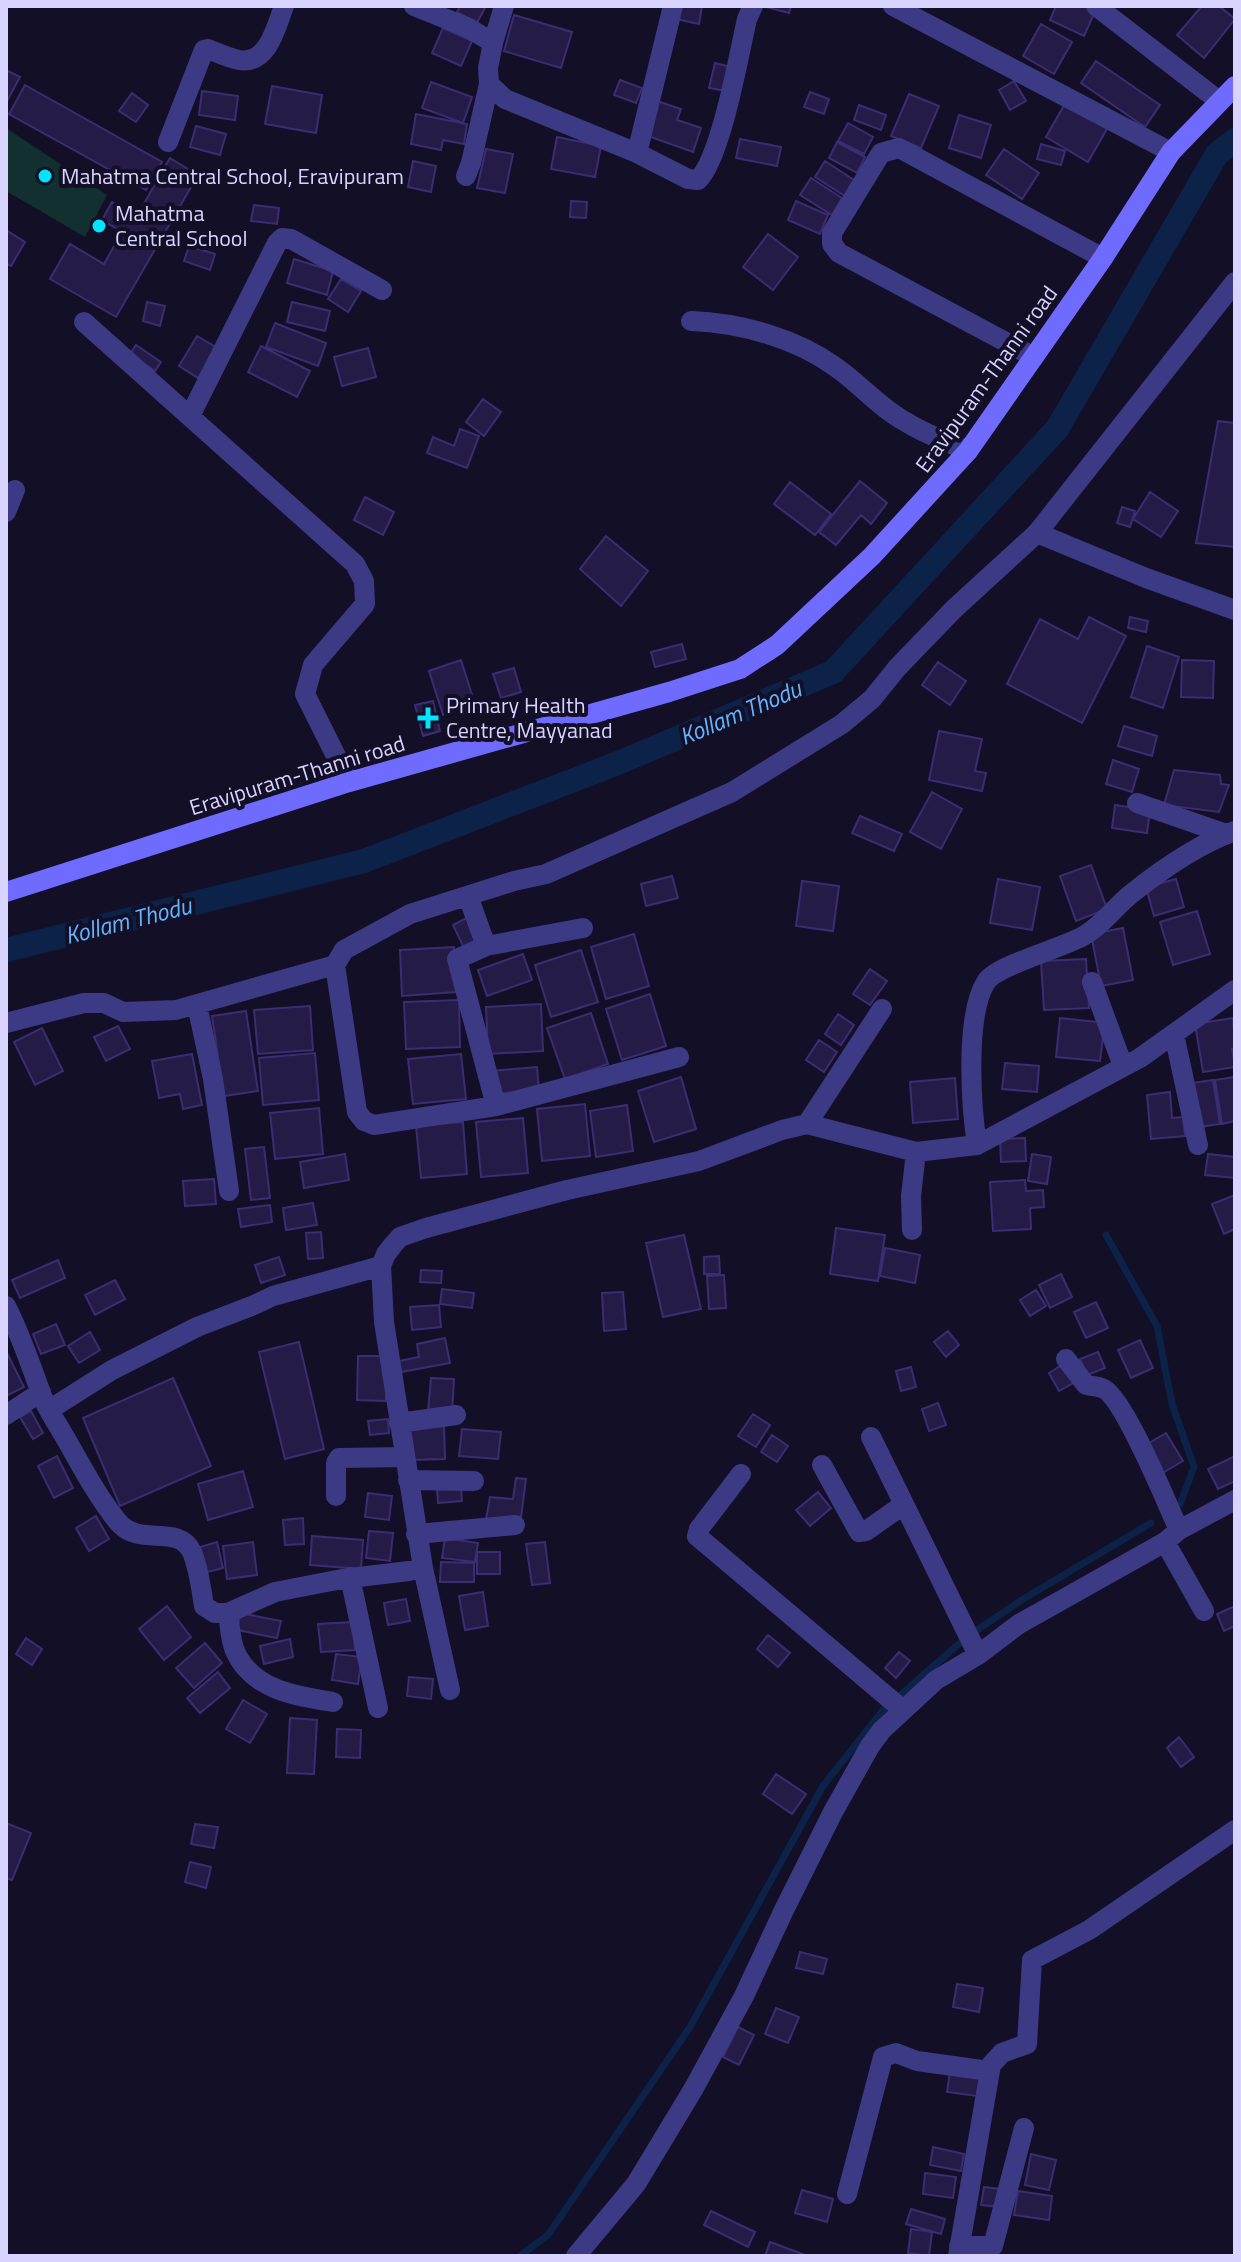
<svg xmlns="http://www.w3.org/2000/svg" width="1241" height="2262" viewBox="0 0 1241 2262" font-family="'Titillium Web',sans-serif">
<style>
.green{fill:#12302f}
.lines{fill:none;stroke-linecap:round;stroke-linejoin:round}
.stream{stroke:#0c2248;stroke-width:7}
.canal{stroke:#0c2248;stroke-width:24}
.building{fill:#241b47;stroke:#3b2d73;stroke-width:2}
.minor{stroke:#3d3a85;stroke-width:20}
.tertiary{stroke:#3d3a85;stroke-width:20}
.secondary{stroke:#6f6bff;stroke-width:20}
.poi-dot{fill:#00e5ff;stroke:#130f26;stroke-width:3}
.labels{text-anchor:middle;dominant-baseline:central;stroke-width:8;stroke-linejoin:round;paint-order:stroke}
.poi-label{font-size:22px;fill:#d9d4ff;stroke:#130f26;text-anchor:start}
.street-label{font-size:22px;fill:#d9d4ff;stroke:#130f26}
.water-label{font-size:24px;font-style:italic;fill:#62b6ff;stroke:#130f26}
</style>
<rect width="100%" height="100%" fill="#130f26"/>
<path class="green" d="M6 128 107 195 85 237 6 191Z"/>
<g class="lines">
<path class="stream" d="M1106 1235 1157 1326 1172 1404 1194 1467 1180 1504
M977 1630 1025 1598 1151 1523
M896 1699 960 1643
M520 2256 548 2235 690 2027 823 1786 884 1709"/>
<path class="canal" d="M6 950 364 861 618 763 833 672 1057 429 1217 154 1235 140"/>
</g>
<path class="building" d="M460 6H486L477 23 457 12Z
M679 6H702L699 24 676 19Z
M762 6H791L789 13Z
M1056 6H1090L1096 9 1084 36 1050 20Z
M1202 6H1219L1235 19 1204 58 1177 35Z
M514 15 572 32 561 68 504 51Z
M1041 24 1072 42 1054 74 1023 56Z
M443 28 472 41 461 66 432 53Z
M1096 61 1160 105 1145 127 1081 83Z
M715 63 731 67 726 91 709 88Z
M6 70 20 77 6 103Z
M620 80 642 88 636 103 614 95Z
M1014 81 1026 101 1010 110 999 90Z
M431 82 472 97 463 123 422 108Z
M25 85 162 162 146 190 9 114Z
M272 86 322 95 316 133 265 124Z
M202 91 238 96 235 120 199 115Z
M810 92 829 99 824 114 804 107Z
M132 93 148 105 136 122 119 111Z
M909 94 939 106 921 148 891 136Z
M657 101 681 109 677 120 701 128 693 152 645 135Z
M1066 102 1108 127 1088 162 1046 137Z
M859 105 886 115 881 130 854 120Z
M416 114 467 124 464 144 443 140 441 150 411 144Z
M959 115 991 125 981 158 949 148Z
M848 123 873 137 864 154 838 141Z
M196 126 226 134 220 155 190 147Z
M557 137 601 146 595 177 551 169Z
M740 139 781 147 777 166 736 158Z
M837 142 865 157 857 173 829 158Z
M1041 144 1065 151 1061 165 1037 159Z
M486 149 513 154 505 193 477 188Z
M1004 149 1039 173 1022 199 986 175Z
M170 158 198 175 116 317 50 279 70 244 104 264 122 232 102 220 112 202 137 216Z
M413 161 436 166 431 192 408 187Z
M825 161 854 180 845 196 815 177Z
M811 178 842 198 832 215 800 195Z
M571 201 587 202 586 218 570 217Z
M796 201 828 215 820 234 788 220Z
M254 205 279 208 277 224 251 221Z
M6 230 25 242 11 266 6 263Z
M768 234 798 257 773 290 743 267Z
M189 246 215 254 210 270 184 261Z
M294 259 333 271 327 295 287 283Z
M341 279 361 291 348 312 328 299Z
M147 302 165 306 160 326 143 321Z
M292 302 330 311 325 331 287 322Z
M275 323 326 343 318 366 266 347Z
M197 336 216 347 198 378 179 366Z
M136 345 161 362 155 371 130 354Z
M261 346 310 371 297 397 248 372Z
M368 348 376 377 342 386 334 357Z
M483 399 501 412 484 436 466 422Z
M1218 421 1235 423V547L1196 543Z
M460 429 479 436 467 468 427 453 433 437 454 446Z
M860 481 887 503 871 524 861 515 836 545 819 532Z
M790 482 831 514 815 535 774 504Z
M1150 492 1178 511 1161 537 1133 519Z
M365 497 394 512 383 535 354 520Z
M1122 507 1135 511 1130 527 1117 523Z
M606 536 648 571 621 606 580 569Z
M1089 617 1126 636 1082 723 1007 684 1040 619 1078 639Z
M1130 617 1148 621 1146 632 1128 628Z
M682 644 686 659 655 667 651 652Z
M1147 646 1179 657 1163 708 1131 697Z
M461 660 475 704 443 715 429 671Z
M1182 660 1214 661 1213 698 1181 697Z
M938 662 966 681 950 705 922 685Z
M514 668 521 692 501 698 493 674Z
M433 701 440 731 423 736 415 705Z
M1124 726 1157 736 1152 756 1118 746Z
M939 731 982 739 975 771 986 773 982 791 929 780Z
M1113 760 1139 769 1132 792 1106 784Z
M1174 770 1220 775 1221 784 1229 785 1219 812 1164 805Z
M932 792 962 809 941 849 910 832Z
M1115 805 1150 810 1147 833 1112 828Z
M860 816 902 834 894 851 852 833Z
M1091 865 1107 909 1076 921 1060 876Z
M672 876 678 898 646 906 641 884Z
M998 879 1040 887 1032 930 990 923Z
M1176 879 1184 907 1154 916 1146 887Z
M802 881 839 886 833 931 796 926Z
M1197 911 1210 954 1173 965 1160 922Z
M468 917 479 940 464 948 453 925Z
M1123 928 1133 980 1101 986 1091 934Z
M634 934 649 986 606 999 591 947Z
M454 947 456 992 402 996 400 950Z
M581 950 598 1002 551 1017 535 965Z
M523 954 532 980 487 996 478 970Z
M1086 959 1089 1008 1044 1010 1041 961Z
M870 969 887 981 870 1005 853 994Z
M650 994 666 1046 622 1060 606 1009Z
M459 1000 460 1047 406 1049 404 1002Z
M541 1004 543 1051 488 1054 486 1007Z
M310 1006 313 1050 258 1054 254 1010Z
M246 1011 258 1091 224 1096 212 1016Z
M591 1013 608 1064 565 1079 547 1028Z
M838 1014 854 1025 841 1045 825 1034Z
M1060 1018 1105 1023 1100 1061 1056 1057Z
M1233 1018 1235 1048 1232 1049 1235 1067 1203 1072 1195 1024Z
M118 1026 130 1049 106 1061 94 1037Z
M42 1028 63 1071 35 1085 14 1042Z
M819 1040 837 1052 824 1072 806 1060Z
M315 1053 319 1100 263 1105 259 1058Z
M192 1054 202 1105 183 1109 180 1094 159 1098 152 1061Z
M461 1054 466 1099 413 1104 408 1059Z
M1005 1063 1039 1066 1037 1092 1002 1089Z
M537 1067 539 1090 493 1094 491 1071Z
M681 1077 696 1129 654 1142 638 1091Z
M1235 1077V1121L1222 1124 1215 1080Z
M955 1078 958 1119 913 1123 910 1082Z
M1213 1080 1220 1124 1199 1127 1192 1083Z
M1170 1092 1172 1118 1183 1117 1185 1136 1151 1139 1147 1095Z
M585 1104 590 1156 542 1161 537 1109Z
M627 1105 633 1151 596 1157 590 1111Z
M319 1108 323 1154 275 1159 270 1113Z
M523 1118 528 1173 481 1177 476 1122Z
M463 1122 467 1174 421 1178 416 1126Z
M1025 1138 1026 1161 1001 1162 1000 1139Z
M264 1147 270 1198 251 1200 245 1149Z
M345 1154 349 1180 304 1188 300 1162Z
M1032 1154 1051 1157 1047 1184 1028 1181Z
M1208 1154 1235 1157V1178L1205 1175Z
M214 1179 216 1204 185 1206 183 1181Z
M1025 1180 1026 1191 1043 1190 1044 1207 1030 1208 1031 1229 993 1231 990 1182Z
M1235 1195V1229L1224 1234 1212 1204Z
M313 1203 317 1225 286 1230 283 1208Z
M270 1205 272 1222 241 1227 238 1209Z
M836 1228 885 1235 878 1281 830 1274Z
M321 1232 323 1258 308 1259 306 1233Z
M684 1235 701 1309 663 1317 646 1243Z
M885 1248 920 1255 915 1283 880 1276Z
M719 1256 720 1274H704V1257Z
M279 1257 285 1275 261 1283 255 1265Z
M58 1260 65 1278 20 1298 12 1280Z
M421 1270 442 1271 441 1283 420 1282Z
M1061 1274 1072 1297 1050 1308 1039 1285Z
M724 1275 726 1308 709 1309 707 1276Z
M115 1280 125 1299 95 1315 85 1295Z
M442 1289 474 1293 472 1308 440 1304Z
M1036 1290 1046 1306 1030 1316 1020 1300Z
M623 1292 626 1329 604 1331 602 1293Z
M1096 1302 1108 1328 1086 1338 1074 1312Z
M439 1305 441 1327 412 1330 410 1307Z
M56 1324 65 1345 41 1354 33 1334Z
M948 1331 959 1345 946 1357 934 1342Z
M90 1332 100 1350 79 1363 68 1346Z
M445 1338 450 1363 401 1372 399 1361 419 1357 417 1344Z
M1140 1340 1153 1368 1131 1378 1118 1350Z
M299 1342 324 1449 285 1459 259 1352Z
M6 1351 24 1387 6 1396Z
M1098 1352 1105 1368 1087 1375 1080 1359Z
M358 1356H387L386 1401 357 1400Z
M1065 1363 1075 1382 1059 1391 1049 1373Z
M911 1367 916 1387 901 1391 896 1371Z
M173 1378 211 1466 120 1506 83 1418Z
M431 1378 454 1379 452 1414 428 1412Z
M938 1403 946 1425 929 1431 922 1409Z
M31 1411 43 1433 33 1439 20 1417Z
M753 1414 770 1425 756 1447 738 1436Z
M388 1419 389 1433 370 1435 368 1421Z
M444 1426 445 1459 410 1460 409 1427Z
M462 1429 501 1432 498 1459 459 1456Z
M1166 1433 1183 1461 1161 1474 1144 1446Z
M772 1435 788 1446 777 1462 761 1452Z
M57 1456 73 1488 54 1498 38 1466Z
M1235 1456V1481L1218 1489 1208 1469Z
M243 1471 253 1507 208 1520 198 1484Z
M516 1478 526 1479 520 1525 486 1520 490 1497 513 1499Z
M461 1487 462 1501 438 1503 437 1489Z
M818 1492 831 1508 810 1526 796 1510Z
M368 1493 392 1496 389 1520 365 1517Z
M96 1516 109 1539 89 1551 76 1528Z
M303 1518 304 1544 285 1545 283 1520Z
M369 1531 393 1533 390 1561 366 1558Z
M312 1536 363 1540 361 1569 310 1565Z
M445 1538 478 1543 475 1562 442 1558Z
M217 1542 223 1568 203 1573 197 1548Z
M253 1542 257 1575 227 1579 223 1546Z
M545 1542 550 1583 532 1585 526 1544Z
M477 1552H500V1574H477Z
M441 1562 474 1563V1582H440Z
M483 1592 488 1626 465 1630 459 1596Z
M406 1599 410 1621 388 1625 384 1603Z
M167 1606 191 1637 164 1660 139 1629Z
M1235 1606V1626L1224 1631 1217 1614Z
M240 1613 281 1621 277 1638 237 1630Z
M353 1622 355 1650 321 1652 318 1624Z
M768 1635 790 1653 778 1667 757 1649Z
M26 1638 42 1649 32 1665 16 1654Z
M290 1639 293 1657 264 1664 260 1646Z
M205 1643 222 1663 194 1688 176 1668Z
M899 1652 910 1661 896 1678 885 1668Z
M336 1654 362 1657 358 1684 332 1680Z
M218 1672 230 1688 200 1713 187 1698Z
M409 1677 433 1679 431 1699 407 1696Z
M243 1700 267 1714 250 1743 226 1729Z
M290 1718 317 1720 314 1774 287 1773Z
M337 1729 361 1730 360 1758 336 1757Z
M1179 1737 1194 1757 1181 1767 1167 1748Z
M776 1774 806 1794 792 1814 763 1794Z
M6 1823 31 1833 12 1880 6 1878Z
M195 1824 218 1827 214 1848 191 1844Z
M190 1862 211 1867 206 1888 185 1882Z
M800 1952 827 1959 823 1974 796 1968Z
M957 1984 983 1988 979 2012 953 2007Z
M776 2008 799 2017 788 2043 765 2034Z
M738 2027 754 2035 739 2065 723 2057Z
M950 2071 987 2076 984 2097 947 2092Z
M933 2147 964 2154 961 2171 930 2165Z
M1031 2154 1056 2160 1049 2190 1025 2185Z
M925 2173 956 2177 953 2198 923 2194Z
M984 2187 1001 2189 999 2207 981 2205Z
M802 2190 833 2199 827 2222 795 2213Z
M1018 2191 1052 2196 1049 2220 1014 2215Z
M911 2209 945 2219 941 2234 906 2224Z
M711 2211 755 2232 748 2247 704 2225Z
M911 2229 932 2232 929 2256 908 2253Z
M770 2242 803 2254 802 2256H765Z"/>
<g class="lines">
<path class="minor" d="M414 6 469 28 493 43 488 68 489 84 505 99 637 153 688 179 698 180C721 158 739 54 747 19L753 6
M893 6 1171 152
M1096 6 1219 101
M493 43 504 6
M168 142 204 50 208 49C218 53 228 58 239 60 268 65 276 27 284 6
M637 153 673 6
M466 176 471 163 489 84
M691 321C741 323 796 338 837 368 861 385 880 408 906 422 925 434 947 442 968 451
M84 322 355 564 364 581 365 604 313 665 305 694 349 782
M1034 357 839 253 832 244V233L881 153 899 148 1103 258
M190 416 277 243 282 238 291 239 382 290
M6 512 15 490
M1137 803 1226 834
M468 896 486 946
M335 965 357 1112 364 1121 374 1125 496 1106 679 1057
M1092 982 1123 1066
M197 1005 213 1079 229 1191
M6 1023 84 1003H104L123 1012 176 1010 335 965 344 950 410 914 514 881 546 874 732 792 842 724 872 699 897 668 954 609 1037 533
M1174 1034 1198 1145
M496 1106 457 959 486 946 583 928
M807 1124 916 1152
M977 1145C971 1106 965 1015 986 982 996 965 1064 948 1085 935 1102 925 1115 907 1131 894 1161 870 1198 844 1235 831
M912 1230 911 1196 916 1152 977 1145 1140 1058 1235 990
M6 1306C21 1335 31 1366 42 1396 48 1411 58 1425 66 1439 82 1467 97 1496 118 1522 140 1548 178 1523 192 1552 199 1569 201 1588 204 1606L215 1613H228L275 1592 342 1579 409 1571 423 1568 384 1322 381 1266 386 1254 393 1245 400 1237 426 1228 567 1190 699 1161 782 1130 807 1124 882 1009
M1066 1359 1086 1385C1091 1386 1099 1386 1104 1389 1125 1400 1167 1504 1179 1530
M49 1410 112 1370 197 1327 254 1305 273 1296 381 1266
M6 1415 41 1392
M399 1423 456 1415
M871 1437 978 1655
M822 1465 859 1532 866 1531 903 1505
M741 1474 699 1529 697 1536 903 1710
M408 1480 474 1481
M336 1496V1463L339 1458 405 1457
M416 1534 515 1525
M1165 1542 1204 1611
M423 1568 450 1690
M350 1577 378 1708
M228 1613C230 1625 230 1639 235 1651 252 1690 296 1696 333 1702
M847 2194 883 2057 896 2053 917 2061 989 2071
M959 2246H993L1024 2128
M576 2256 636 2184 694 2088 744 1996 784 1910 833 1812 870 1746 882 1730 936 1680 978 1655 1019 1624 1165 1542 1179 1530 1235 1500
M958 2256 991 2065 1002 2053 1027 2044 1032 1960 1089 1930 1235 1830"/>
<path class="tertiary" d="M1235 282 1037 533 1146 578 1235 610"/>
<path class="secondary" d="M6 892 349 782 669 692 740 669 777 645 872 556 968 451 1103 258 1171 152 1235 86"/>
</g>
<g class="poi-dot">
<circle cx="45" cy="176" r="8"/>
<circle cx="99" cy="226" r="8"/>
<path d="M424 706h8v8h8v8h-8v8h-8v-8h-8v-8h8z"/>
</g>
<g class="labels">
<g class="poi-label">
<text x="61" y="176">Mahatma Central School, Eravipuram</text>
<text x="115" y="213">Mahatma<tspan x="115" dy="25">Central School</tspan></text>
<text x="446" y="705">Primary Health<tspan x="446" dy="25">Centre, Mayyanad</tspan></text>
</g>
<g class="street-label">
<text transform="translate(986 379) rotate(-54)">Eravipuram-Thanni road</text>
<text transform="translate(297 775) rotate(-17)">Eravipuram-Thanni road</text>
</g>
<g class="water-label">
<text transform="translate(740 712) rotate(-23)">Kollam Thodu</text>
<text transform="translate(128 920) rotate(-14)">Kollam Thodu</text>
</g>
</g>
<rect width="1241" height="2262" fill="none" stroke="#d9d4ff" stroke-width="16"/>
</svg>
